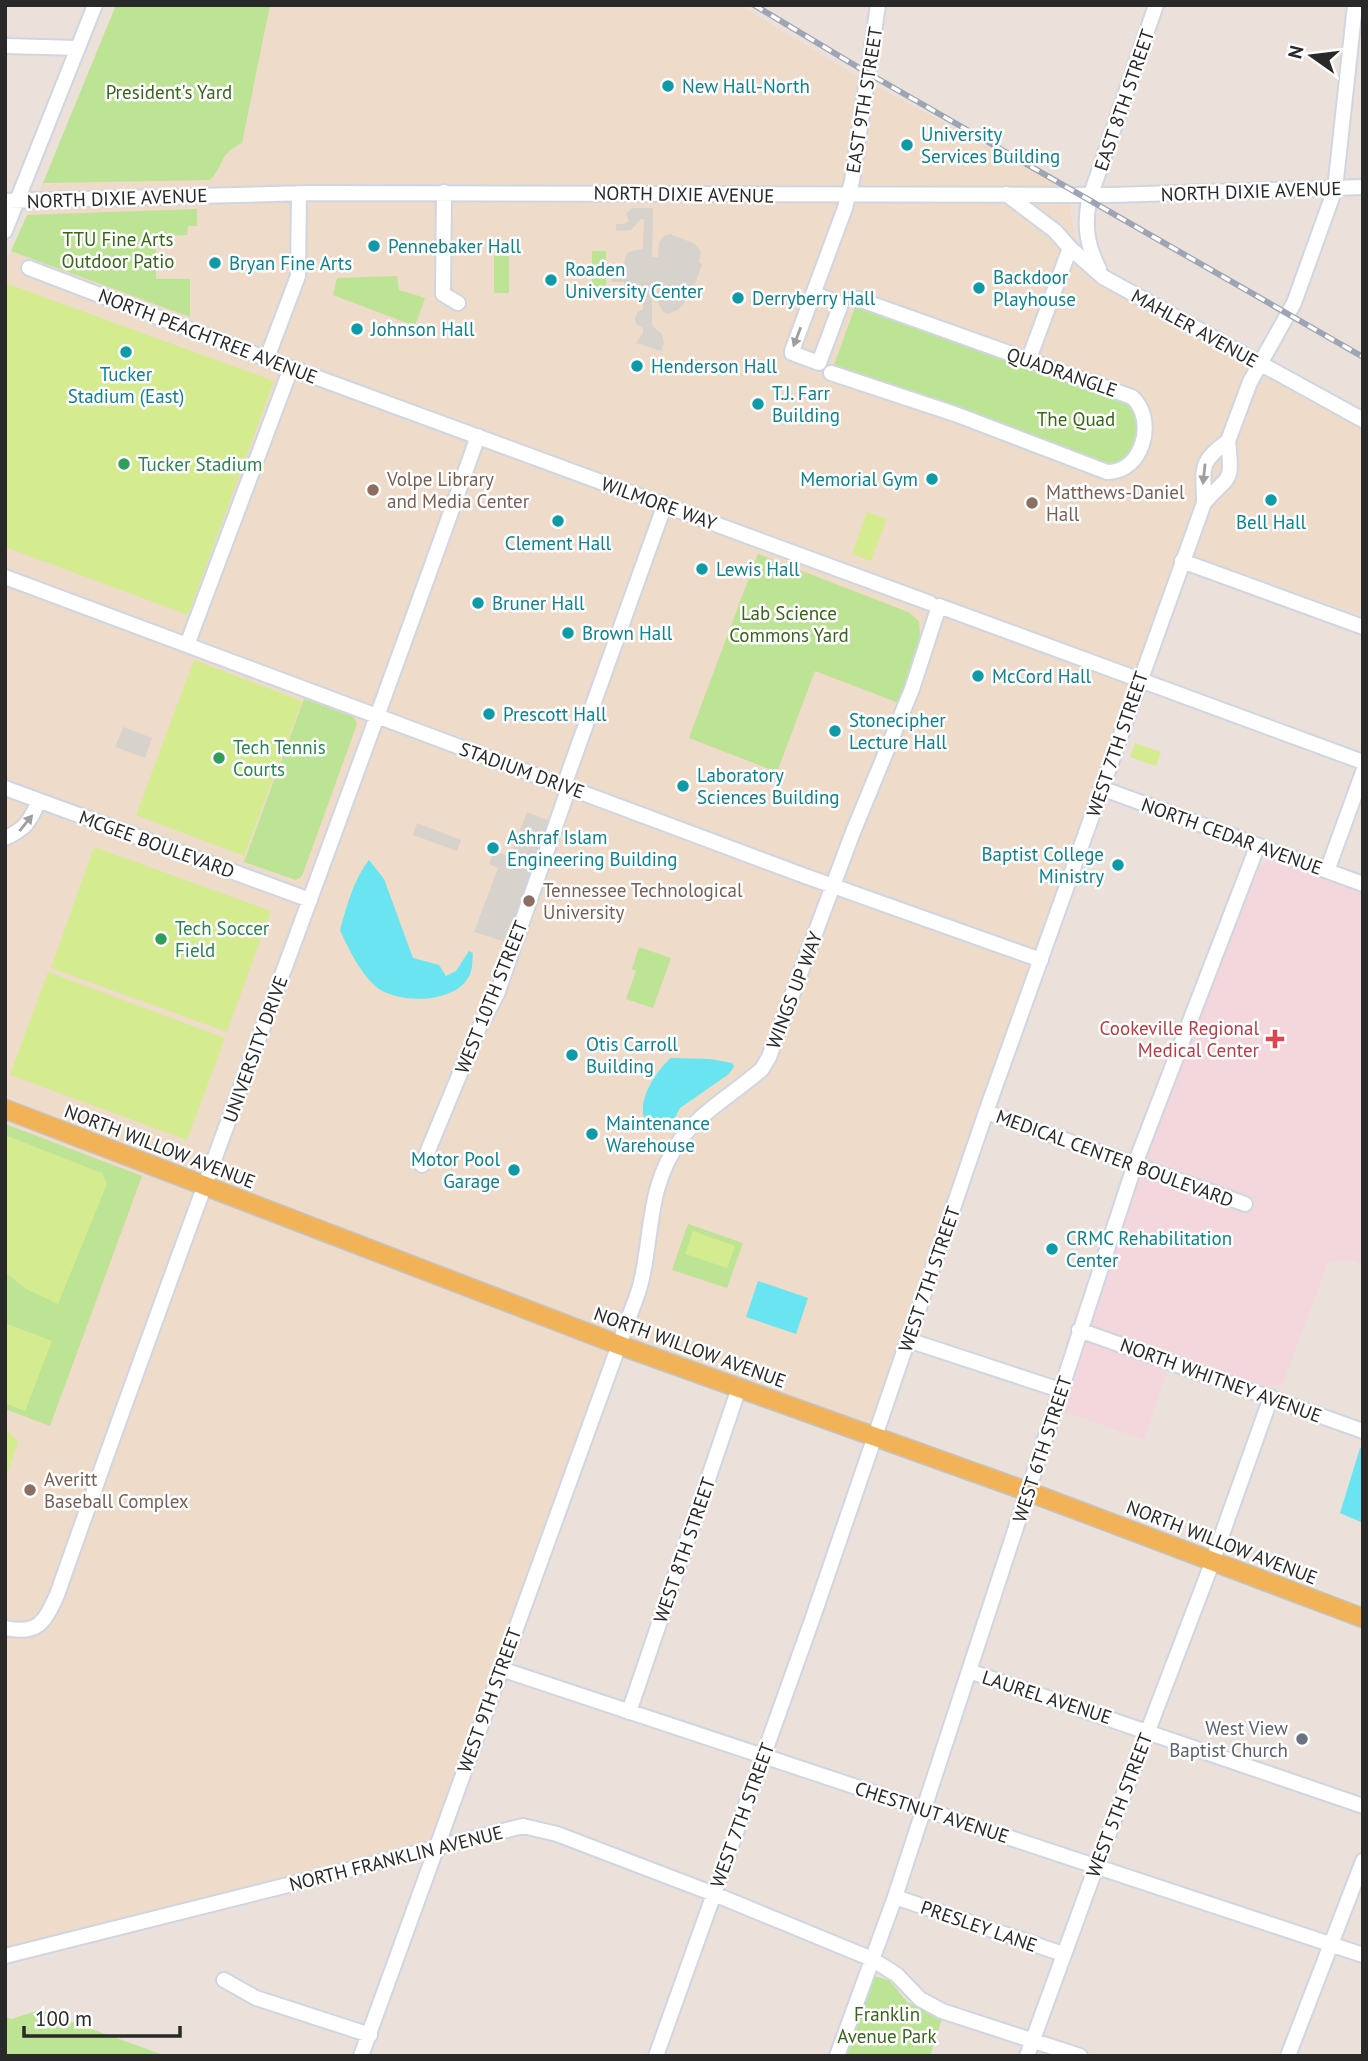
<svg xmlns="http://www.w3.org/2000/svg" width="1368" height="2061" viewBox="0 0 1368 2061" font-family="'PT Sans',sans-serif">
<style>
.education{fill:#eedbc9}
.medical{fill:#f3d7dd}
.green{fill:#bde395}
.pitch{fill:#d4eb90}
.plaza{fill:#d8d2cd}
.water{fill:#6ae4f0}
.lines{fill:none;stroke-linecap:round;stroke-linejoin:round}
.minor-casing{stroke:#cfd6e2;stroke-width:18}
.major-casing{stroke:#c3c3c3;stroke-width:21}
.minor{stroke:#fff;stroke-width:14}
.major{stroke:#f2b358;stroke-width:18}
.rail-casing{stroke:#9da4b3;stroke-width:6}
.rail{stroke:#fff;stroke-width:3.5;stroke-dasharray:10;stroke-linecap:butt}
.oneway{fill:#9f9f9f}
.culture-dot{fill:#0f9aa8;stroke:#fff;stroke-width:2.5}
.leisure-dot{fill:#2e9e5b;stroke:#fff;stroke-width:2.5}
.education-dot{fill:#8d6e63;stroke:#fff;stroke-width:2.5}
.health-dot{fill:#e0444e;stroke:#fff;stroke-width:2.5}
.worship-dot{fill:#6b7280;stroke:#fff;stroke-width:2.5}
.labels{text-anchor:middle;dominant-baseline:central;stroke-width:5;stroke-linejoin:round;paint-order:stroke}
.culture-label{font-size:19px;fill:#0d838f;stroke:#fff;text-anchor:start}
.park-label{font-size:19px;fill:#366618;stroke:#fff}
.street-label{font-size:19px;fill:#292929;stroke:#fff}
.leisure-label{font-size:19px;fill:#27864d;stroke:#fff;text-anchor:start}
.education-label{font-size:19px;fill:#785e54;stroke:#fff;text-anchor:start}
.health-label{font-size:19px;fill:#be3a42;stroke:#fff;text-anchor:end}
.worship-label{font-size:19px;fill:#5b616d;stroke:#fff;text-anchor:end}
</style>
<rect width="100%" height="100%" fill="#ebe1da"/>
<path class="education" d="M116 5H739L855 75 1071 191V217L1076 240 1101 284 1251 369 1363 428V616L1178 551 981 1104 871 1427 616 1336 432 1845 5 1947V264L43 183Z"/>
<path class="medical" d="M1278 859 1363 891V1265L1348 1260 1328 1262 1282 1386H1255L1172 1356 1144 1440 1060 1410 1144 1151 1232 928 1259 869 1266 861Z"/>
<path class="green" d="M116 5H270L242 143C218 154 225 165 210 180L43 183Z
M197 209V226H188L187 235 156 236V279H190V317L11 251 27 215Z
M592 251H606V290L592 289Z
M494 256H509V293H494Z
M397 276 399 290 425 298 415 326 333 295 337 278Z
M858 299 1132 397 1146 418 1134 460 1114 472 831 373Z
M758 554 908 612 919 621 920 636 899 703 815 671 777 772 689 738Z
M304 699 354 717 357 724 302 876 296 880 244 862Z
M639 947 671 958 653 1008 626 999 636 971 632 969Z
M5 1124 142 1176 50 1426 5 1409Z
M688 1224 743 1243 727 1288 672 1270Z
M874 1976 889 1980 907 2002 942 2019 930 2056H842L868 1982Z
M40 2010 166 2056H5V2016L11 2019Z"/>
<path class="pitch" d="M5 283 274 381 188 615 5 547Z
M867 512 887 519 871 561 852 554Z
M194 660 302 701 244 856 136 815Z
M1135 743 1161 752 1156 766 1130 757Z
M94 847 271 911 227 1032 51 968Z
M48 972 225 1038 187 1140 10 1075Z
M5 1135 102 1173 107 1184 58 1304 26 1289 5 1272Z
M693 1231 735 1246 727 1268 685 1254Z
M5 1323 52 1341 25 1411 5 1403Z
M5 1427 18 1442 5 1481Z"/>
<path class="plaza" d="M632 208H653L652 257H658L659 243 664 236 670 234 695 244 701 252 699 262 702 264 692 292 689 291 685 302 678 310 671 312V314L663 312 657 301 658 288H652V326L662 334 664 343 661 351 636 343 643 333V328L636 324 635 319 637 313 643 309V299L629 297 624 289V282H612V268H624L625 257 628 252 643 249 644 219H641L631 230 616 231V224H624L629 221 626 214Z
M123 727 152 738 145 758 115 747Z
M527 812 550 821 506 942 474 932 498 868 489 864 494 851 510 857Z
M417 823 461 840 457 851 413 835Z"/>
<path class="water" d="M369 860 384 879 413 958 439 965 446 976 456 971 469 951 473 953C472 959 473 968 470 974 457 1005 395 1005 374 985 359 970 349 950 340 930 347 905 353 881 369 860Z
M671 1058 710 1059 732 1063 734 1066 729 1074 680 1108 669 1129 661 1132C654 1128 646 1125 644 1118 638 1098 657 1070 671 1058Z
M758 1281 808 1298 796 1334 746 1317Z
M1360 1448 1363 1449V1523L1340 1513Z"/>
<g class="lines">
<g class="minor-casing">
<path id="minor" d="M5 46 78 48
M444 192 443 294 458 303
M1006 194 1055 231 1070 248 1103 277 1363 420
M5 201 309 193 1112 195 1363 187
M5 231 95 5
M29 268 291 368 930 603
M1099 269C1087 245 1084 227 1089 200L1156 5
M814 294 841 304 819 363 792 353V351L845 208 852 181 878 5
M1030 356 1070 248
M267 358 298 276 299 193
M831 373 955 414 1107 472C1143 473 1157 419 1132 397L858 299
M1228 441 1250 382 1294 303 1335 189 1355 5
M1182 561 1363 627
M5 577 805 876 1041 960
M187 645 291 368
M566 780 665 504
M5 788 310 900
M1101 788 1363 884
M5 838C27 828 29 822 39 801
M1327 871 1363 772
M986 1112 1245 1204
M422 1165 478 1030 497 994 569 787
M1079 1330 1363 1431
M908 1340 1060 1390
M5 1628C38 1635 44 1623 57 1595 193 1207 341 824 478 436
M501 1669 1363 1955
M969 1671 1363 1806
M629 1712 739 1388
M895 1897 1063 1954
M5 1956 523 1826 557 1834 714 1894 872 1959 897 1975 920 1999 942 2011 1080 2056
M224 1980 256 1998 370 2035
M361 2056 632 1309C636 1299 640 1288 642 1278 653 1227 648 1185 681 1139 702 1111 736 1092 762 1069L769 1057 853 832 912 689 939 606 1363 762
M656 2056 812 1620 986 1112 1204 503C1204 469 1197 463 1228 441 1233 485 1230 473 1204 503
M837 2056 895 1897 1135 1164 1257 847
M1027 2056 1096 1867 1209 1571 1271 1397
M1288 2056 1363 1861"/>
</g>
<g class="major-casing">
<path id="major" d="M5 1109 619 1345 1029 1492 1363 1618"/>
</g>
<use href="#minor" class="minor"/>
<use href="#major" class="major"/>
<g class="rail-casing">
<path id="rail" d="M754 5 866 72 1363 357"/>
</g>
<use href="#rail" class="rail"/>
</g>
<defs><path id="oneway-solid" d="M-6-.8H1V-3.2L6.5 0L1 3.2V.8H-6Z" transform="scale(1.75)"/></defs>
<g class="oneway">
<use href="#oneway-solid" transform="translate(797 337) rotate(111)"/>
<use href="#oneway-solid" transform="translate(1204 474) rotate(96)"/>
<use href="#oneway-solid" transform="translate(26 823) rotate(-51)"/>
</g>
<g class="culture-dot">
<circle cx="668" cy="86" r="7"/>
<circle cx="907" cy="145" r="7"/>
<circle cx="374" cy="246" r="7"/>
<circle cx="215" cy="263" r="7"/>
<circle cx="551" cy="280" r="7"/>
<circle cx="979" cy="288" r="7"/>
<circle cx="738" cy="298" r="7"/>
<circle cx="357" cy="329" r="7"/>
<circle cx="126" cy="352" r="7"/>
<circle cx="637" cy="366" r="7"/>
<circle cx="758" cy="404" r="7"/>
<circle cx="932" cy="479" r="7"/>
<circle cx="1271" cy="500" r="7"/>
<circle cx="558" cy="521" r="7"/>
<circle cx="702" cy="569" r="7"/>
<circle cx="478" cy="603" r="7"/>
<circle cx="568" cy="633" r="7"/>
<circle cx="978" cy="676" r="7"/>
<circle cx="489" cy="714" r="7"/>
<circle cx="835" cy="731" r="7"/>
<circle cx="683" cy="786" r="7"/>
<circle cx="493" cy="848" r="7"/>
<circle cx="1118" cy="865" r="7"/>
<circle cx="572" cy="1055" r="7"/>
<circle cx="592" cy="1134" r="7"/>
<circle cx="514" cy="1170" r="7"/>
<circle cx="1052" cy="1249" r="7"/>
</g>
<g class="leisure-dot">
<circle cx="124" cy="464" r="7"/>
<circle cx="219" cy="758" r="7"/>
<circle cx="161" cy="939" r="7"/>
</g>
<g class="education-dot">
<circle cx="373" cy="490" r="7"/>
<circle cx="1032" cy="503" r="7"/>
<circle cx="529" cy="901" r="7"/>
<circle cx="30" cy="1490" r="7"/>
</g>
<path class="health-dot" d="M1271.5 1028.5h7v7h7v7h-7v7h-7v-7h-7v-7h7z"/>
<circle class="worship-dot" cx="1302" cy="1739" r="7"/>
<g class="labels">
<g class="culture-label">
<text x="682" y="86">New Hall-North</text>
<text x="921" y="134">University<tspan x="921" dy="22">Services Building</tspan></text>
<text x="388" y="246">Pennebaker Hall</text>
<text x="229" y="263">Bryan Fine Arts</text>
<text x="565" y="269">Roaden<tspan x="565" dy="22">University Center</tspan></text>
<text x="993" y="277">Backdoor<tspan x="993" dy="22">Playhouse</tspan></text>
<text x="752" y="298">Derryberry Hall</text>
<text x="371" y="329">Johnson Hall</text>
<text x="651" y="366">Henderson Hall</text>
<text x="126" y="374" text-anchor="middle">Tucker<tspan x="126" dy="22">Stadium (East)</tspan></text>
<text x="772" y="393">T.J. Farr<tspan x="772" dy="22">Building</tspan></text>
<text x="918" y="479" text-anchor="end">Memorial Gym</text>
<text x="1271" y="522" text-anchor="middle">Bell Hall</text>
<text x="558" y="543" text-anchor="middle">Clement Hall</text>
<text x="716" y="569">Lewis Hall</text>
<text x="492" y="603">Bruner Hall</text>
<text x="582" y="633">Brown Hall</text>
<text x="992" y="676">McCord Hall</text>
<text x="503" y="714">Prescott Hall</text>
<text x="849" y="720">Stonecipher<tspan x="849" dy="22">Lecture Hall</tspan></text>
<text x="697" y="775">Laboratory<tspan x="697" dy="22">Sciences Building</tspan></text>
<text x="507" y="837">Ashraf Islam<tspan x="507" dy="22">Engineering Building</tspan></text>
<text x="1104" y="854" text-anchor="end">Baptist College<tspan x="1104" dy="22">Ministry</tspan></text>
<text x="586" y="1044">Otis Carroll<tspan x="586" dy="22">Building</tspan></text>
<text x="606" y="1123">Maintenance<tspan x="606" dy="22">Warehouse</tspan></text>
<text x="500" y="1159" text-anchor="end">Motor Pool<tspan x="500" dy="22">Garage</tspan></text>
<text x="1066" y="1238">CRMC Rehabilitation<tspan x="1066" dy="22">Center</tspan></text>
</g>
<g class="park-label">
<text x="169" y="92">President's Yard</text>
<text x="118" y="239">TTU Fine Arts<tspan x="118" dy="22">Outdoor Patio</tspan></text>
<text x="1076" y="419">The Quad</text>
<text x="789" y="613">Lab Science<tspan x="789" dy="22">Commons Yard</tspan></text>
<text x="887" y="2014">Franklin<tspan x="887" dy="22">Avenue Park</tspan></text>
</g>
<g class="street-label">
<text transform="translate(864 100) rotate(-81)">EAST 9TH STREET</text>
<text transform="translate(1124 100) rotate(-71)">EAST 8TH STREET</text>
<text transform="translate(1251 191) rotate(-2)">NORTH DIXIE AVENUE</text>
<text transform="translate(684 194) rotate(1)">NORTH DIXIE AVENUE</text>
<text transform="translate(117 198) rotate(-2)">NORTH DIXIE AVENUE</text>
<text transform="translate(1195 328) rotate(29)">MAHLER AVENUE</text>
<text transform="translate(208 336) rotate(21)">NORTH PEACHTREE AVENUE</text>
<text transform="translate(1062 372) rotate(19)">QUADRANGLE</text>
<text transform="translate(659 503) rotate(20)">WILMORE WAY</text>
<text transform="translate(1117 744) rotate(-71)">WEST 7TH STREET</text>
<text transform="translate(522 770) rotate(20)">STADIUM DRIVE</text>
<text transform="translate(1232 836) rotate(20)">NORTH CEDAR AVENUE</text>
<text transform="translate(157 844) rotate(20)">MCGEE BOULEVARD</text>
<text transform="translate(794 990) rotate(-69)">WINGS UP WAY</text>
<text transform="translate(491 997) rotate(-68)">WEST 10TH STREET</text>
<text transform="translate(255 1049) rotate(-70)">UNIVERSITY DRIVE</text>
<text transform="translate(160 1146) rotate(21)">NORTH WILLOW AVENUE</text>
<text transform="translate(1115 1158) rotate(20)">MEDICAL CENTER BOULEVARD</text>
<text transform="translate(929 1279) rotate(-71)">WEST 7TH STREET</text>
<text transform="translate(690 1347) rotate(20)">NORTH WILLOW AVENUE</text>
<text transform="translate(1221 1380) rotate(20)">NORTH WHITNEY AVENUE</text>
<text transform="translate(1042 1449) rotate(-72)">WEST 6TH STREET</text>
<text transform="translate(1222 1542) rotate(21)">NORTH WILLOW AVENUE</text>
<text transform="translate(684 1550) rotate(-71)">WEST 8TH STREET</text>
<text transform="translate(1047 1697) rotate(18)">LAUREL AVENUE</text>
<text transform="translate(489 1700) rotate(-70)">WEST 9TH STREET</text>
<text transform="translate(1119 1805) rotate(-69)">WEST 5TH STREET</text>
<text transform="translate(932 1812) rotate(18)">CHESTNUT AVENUE</text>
<text transform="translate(742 1815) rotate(-70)">WEST 7TH STREET</text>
<text transform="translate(396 1858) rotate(-14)">NORTH FRANKLIN AVENUE</text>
<text transform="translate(979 1926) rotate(19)">PRESLEY LANE</text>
</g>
<g class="leisure-label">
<text x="138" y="464">Tucker Stadium</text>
<text x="233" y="747">Tech Tennis<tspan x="233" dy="22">Courts</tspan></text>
<text x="175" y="928">Tech Soccer<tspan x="175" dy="22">Field</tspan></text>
</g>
<g class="education-label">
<text x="387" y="479">Volpe Library<tspan x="387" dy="22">and Media Center</tspan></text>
<text x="1046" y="492">Matthews-Daniel<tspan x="1046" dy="22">Hall</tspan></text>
<text x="543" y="890">Tennessee Technological<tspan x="543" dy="22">University</tspan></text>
<text x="44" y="1479">Averitt<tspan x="44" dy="22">Baseball Complex</tspan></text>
</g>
<g class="health-label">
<text x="1259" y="1028">Cookeville Regional<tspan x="1259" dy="22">Medical Center</tspan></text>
</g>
<g class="worship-label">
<text x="1288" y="1728">West View<tspan x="1288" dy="22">Baptist Church</tspan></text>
</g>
</g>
<rect width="1368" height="2061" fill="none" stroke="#292929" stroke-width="14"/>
<g transform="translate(1312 56) rotate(284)" stroke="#ffffff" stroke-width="5" paint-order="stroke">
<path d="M0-5L12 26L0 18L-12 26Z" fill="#292929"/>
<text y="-10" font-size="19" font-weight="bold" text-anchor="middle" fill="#292929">N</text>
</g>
<path d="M24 2026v10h156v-10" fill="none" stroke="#292929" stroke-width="3.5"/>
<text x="35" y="2026" font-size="21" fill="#292929" stroke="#ffffff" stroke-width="5" paint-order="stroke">100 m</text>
</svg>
